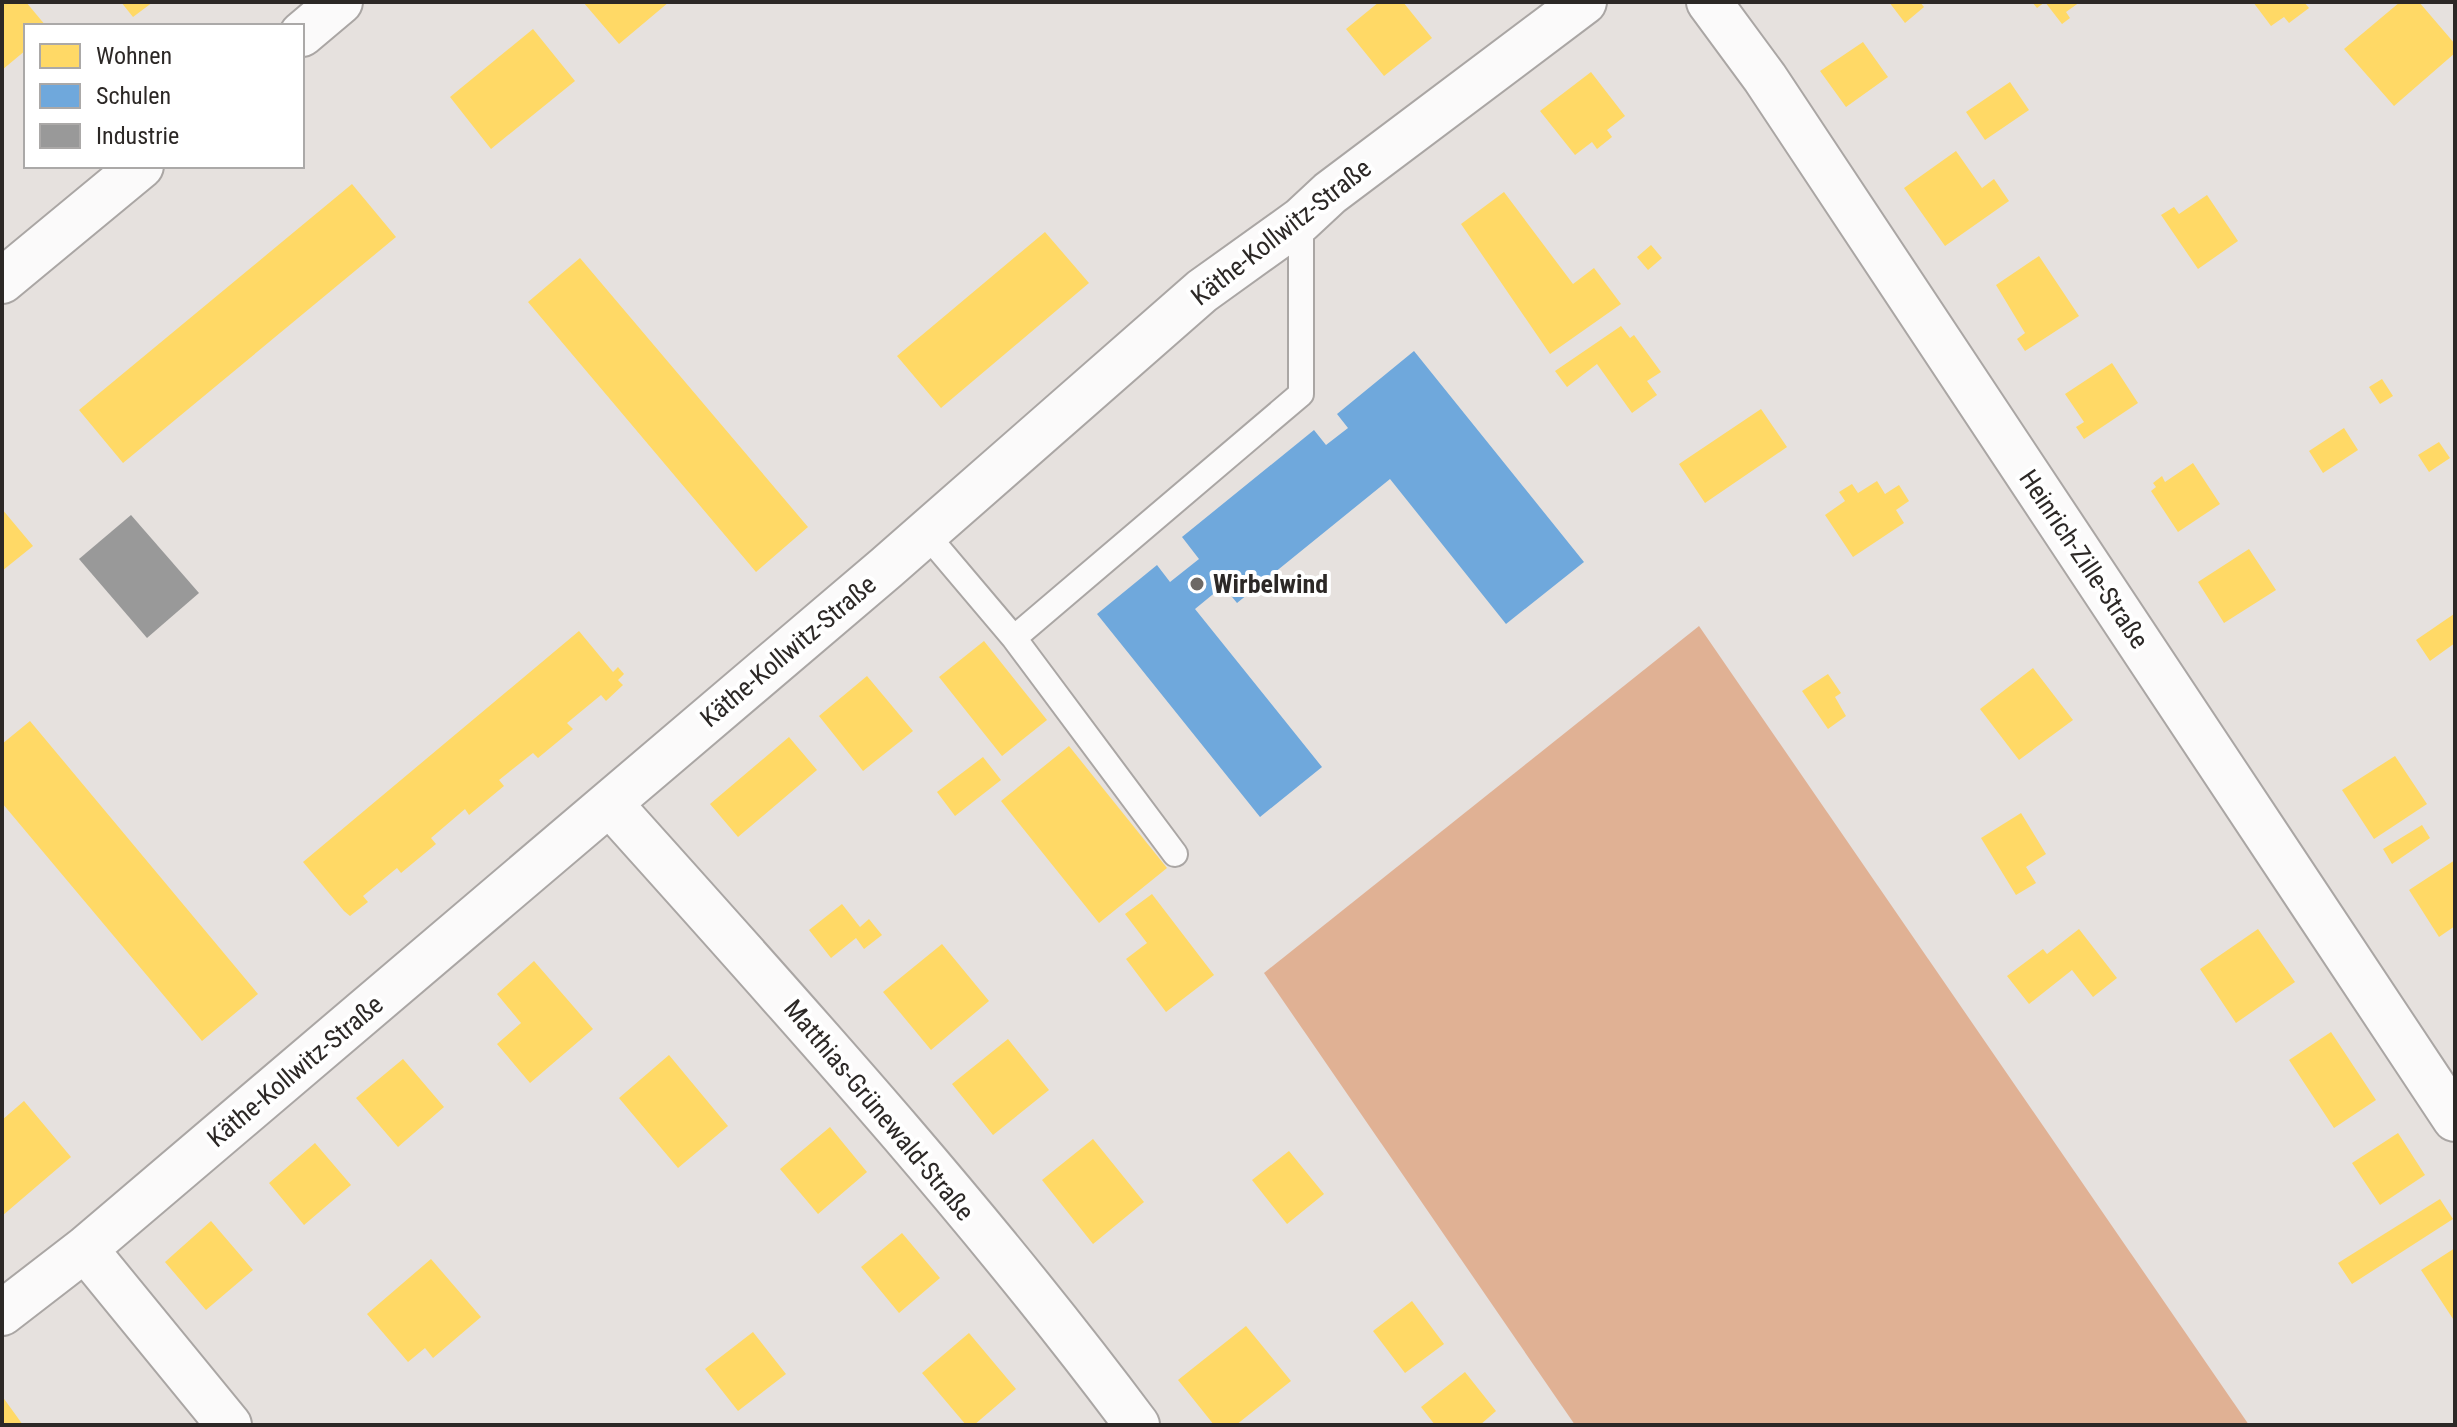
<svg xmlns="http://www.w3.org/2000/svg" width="2457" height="1427" viewBox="0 0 2457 1427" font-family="'Roboto Condensed',sans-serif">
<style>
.forest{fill:#e0b194}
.homes{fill:#ffd966}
.schools{fill:#6fa8dc}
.industry{fill:#999}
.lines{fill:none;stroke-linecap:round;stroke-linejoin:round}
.lane-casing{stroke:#aaa6a4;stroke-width:28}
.street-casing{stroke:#aaa6a4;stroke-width:48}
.secondary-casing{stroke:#aaa6a4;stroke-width:48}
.lane{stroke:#fbfafa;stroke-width:24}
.street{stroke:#fbfafa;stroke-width:44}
.secondary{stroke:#fbfafa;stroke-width:44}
.poi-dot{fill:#6d6966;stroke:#fff;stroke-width:3}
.labels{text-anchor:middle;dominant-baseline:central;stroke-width:8;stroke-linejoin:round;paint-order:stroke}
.street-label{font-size:26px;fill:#2c2826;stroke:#fff}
.poi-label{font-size:26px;font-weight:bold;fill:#2c2826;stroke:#fff;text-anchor:start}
</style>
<rect width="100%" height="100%" fill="#e6e1de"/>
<path class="forest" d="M1699 626 2249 1425H1575L1264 973Z"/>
<path class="homes" d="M2 2H26L46 26H26V50L2 70Z
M121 2H153L133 17Z
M583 2H669L619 44Z
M1379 2H1403L1432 38 1384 76 1346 29Z
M1889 2H1920L1924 7 1905 23Z
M2032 2H2080L2066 12 2070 18 2062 24 2045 2 2037 8Z
M2253 2H2304L2309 8 2289 23 2284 17 2271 26Z
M2400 2H2419L2455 44V53L2394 106 2344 49Z
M533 29 575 81 491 149 450 97Z
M1863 42 1888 77 1846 107 1820 71Z
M1591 72 1625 116 1607 130 1612 137 1597 149 1592 142 1575 155 1540 111Z
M2010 82 2029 110 1985 140 1966 112Z
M1956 151 1982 188 1994 179 2009 201 1945 246 1904 188Z
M352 184 396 237 123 463 79 410Z
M1504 192 1573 284 1594 268 1621 304 1550 354 1461 224Z
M2207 195 2238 241 2198 269 2161 215 2174 207 2179 214Z
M1045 232 1089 283 941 408 897 356Z
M1651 245 1662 258 1648 270 1637 257Z
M2039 256 2079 316 2025 351 2017 339 2025 333 1996 285Z
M580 258 808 527 756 572 528 302Z
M1621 326 1630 338 1634 335 1661 372 1647 381 1657 395 1632 413 1597 364 1567 387 1555 371Z
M2112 363 2138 403 2084 439 2076 427 2084 422 2065 394Z
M2382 379 2393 396 2380 404 2369 387Z
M1761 409 1787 447 1705 503 1679 464Z
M2344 428 2358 450 2323 473 2309 451Z
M2439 442 2450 458 2429 472 2418 455Z
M2193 463 2220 504 2178 532 2151 491 2156 487 2153 483 2162 476 2165 482Z
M1877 481 1885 494 1899 485 1909 501 1896 510 1904 523 1853 557 1825 515 1845 501 1839 492 1852 484 1858 493Z
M2 509 33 546 2 571Z
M2249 549 2276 590 2224 623 2198 582Z
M2454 614 2455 643 2430 661 2416 640Z
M579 631 613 672 618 667 624 674 618 680 623 685 606 701 601 695 567 723 573 729 538 758 533 753 499 780 504 786 469 815 465 809 431 838 436 844 401 873 397 868 363 896 368 902 350 916 344 911 303 862Z
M984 641 1047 720 1002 756 939 677Z
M2033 668 2073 720 2019 760 1980 709Z
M1828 674 1841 693 1835 697 1846 716 1828 729 1802 691Z
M867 676 913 731 863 771 819 716Z
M30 721 258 994 202 1041 2 803V744Z
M789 737 817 770 738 837 710 804Z
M1069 746 1167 868 1099 923 1001 801Z
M2395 756 2427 804 2374 839 2342 790Z
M983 757 1001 780 955 816 937 792Z
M2021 813 2046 854 2026 867 2036 883 2016 895 1981 838Z
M2422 825 2430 838 2392 864 2383 849Z
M2455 860V926L2439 937 2409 890Z
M1152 894 1214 975 1166 1012 1126 959 1147 943 1125 914Z
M842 904 860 927 869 919 882 935 864 949 856 938 831 958 809 930Z
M2079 929 2117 978 2093 997 2072 970 2029 1004 2007 976 2043 949 2047 954Z
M2258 929 2295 982 2236 1023 2200 969Z
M942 944 989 1001 931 1050 883 992Z
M534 961 593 1029 530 1083 497 1044 521 1023 497 994Z
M2331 1032 2376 1100 2334 1128 2289 1060Z
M1008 1039 1049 1090 993 1135 952 1084Z
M669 1055 728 1126 678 1168 619 1098Z
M403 1059 444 1107 398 1147 356 1098Z
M24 1101 71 1157 2 1216V1120Z
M830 1127 867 1172 818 1214 780 1169Z
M2398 1133 2425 1175 2380 1205 2352 1163Z
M1093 1139 1144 1202 1093 1244 1042 1180Z
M315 1143 351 1185 304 1225 269 1183Z
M1289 1151 1324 1194 1287 1224 1252 1180Z
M2440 1199 2453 1219 2352 1284 2338 1263Z
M211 1221 253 1270 206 1310 165 1262Z
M902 1233 940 1278 899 1313 861 1267Z
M2455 1248V1322L2421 1270Z
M431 1259 481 1317 433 1358 425 1348 408 1362 367 1314Z
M1412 1301 1444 1344 1405 1373 1373 1331Z
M1246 1326 1291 1381 1236 1425H1214L1178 1380Z
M753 1332 786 1374 738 1411 705 1369Z
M969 1333 1016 1389 974 1425H966L922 1373Z
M1465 1372 1496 1411 1480 1425H1435L1421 1407Z
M2 1396 23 1425H2Z"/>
<path class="schools" d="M1414 351 1584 562 1506 624 1390 479 1237 603 1223 586 1195 609 1322 767 1260 817 1097 614 1157 565 1170 582 1199 559 1182 537 1314 430 1326 445 1348 428 1337 414Z"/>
<path class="industry" d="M131 515 199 593 147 638 79 559Z"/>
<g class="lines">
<g class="lane-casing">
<path id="lane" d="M926 534 1014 638 1175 854
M1014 638 1301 394V220"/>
</g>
<g class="street-casing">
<path id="street" d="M1709 2 1765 78 2455 1119
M610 804C791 1006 975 1208 1137 1425
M85 1249 229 1425
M2 1313 85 1249 886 568 1202 291 1301 220 1330 193 1584 2"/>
</g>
<g class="secondary-casing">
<path id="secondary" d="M302 34 340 2
M2 281 141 166"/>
</g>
<use href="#lane" class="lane"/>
<use href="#street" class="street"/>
<use href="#secondary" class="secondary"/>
</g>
<circle class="poi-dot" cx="1197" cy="584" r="8"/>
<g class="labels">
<g class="street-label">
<text transform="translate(1281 232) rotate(-38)">Käthe-Kollwitz-Straße</text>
<text transform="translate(2084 559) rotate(56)">Heinrich-Zille-Straße</text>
<text transform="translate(788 651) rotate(-40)">Käthe-Kollwitz-Straße</text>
<text transform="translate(295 1071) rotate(-40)">Käthe-Kollwitz-Straße</text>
<text transform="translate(879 1110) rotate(50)">Matthias-Grünewald-Straße</text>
</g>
<g class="poi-label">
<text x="1213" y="584">Wirbelwind</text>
</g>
</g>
<rect width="2457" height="1427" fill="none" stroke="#2c2826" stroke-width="8"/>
<rect x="24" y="24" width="280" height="144" fill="#ffffff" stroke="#aba9a8" stroke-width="2"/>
<rect x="40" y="44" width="40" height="24" fill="#ffd966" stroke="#aba9a8" stroke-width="2"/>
<text x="96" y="64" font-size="24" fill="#2c2826">Wohnen</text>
<rect x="40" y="84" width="40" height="24" fill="#6fa8dc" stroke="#aba9a8" stroke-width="2"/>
<text x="96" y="104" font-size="24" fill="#2c2826">Schulen</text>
<rect x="40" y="124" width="40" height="24" fill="#999999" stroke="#aba9a8" stroke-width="2"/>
<text x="96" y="144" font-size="24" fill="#2c2826">Industrie</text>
</svg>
